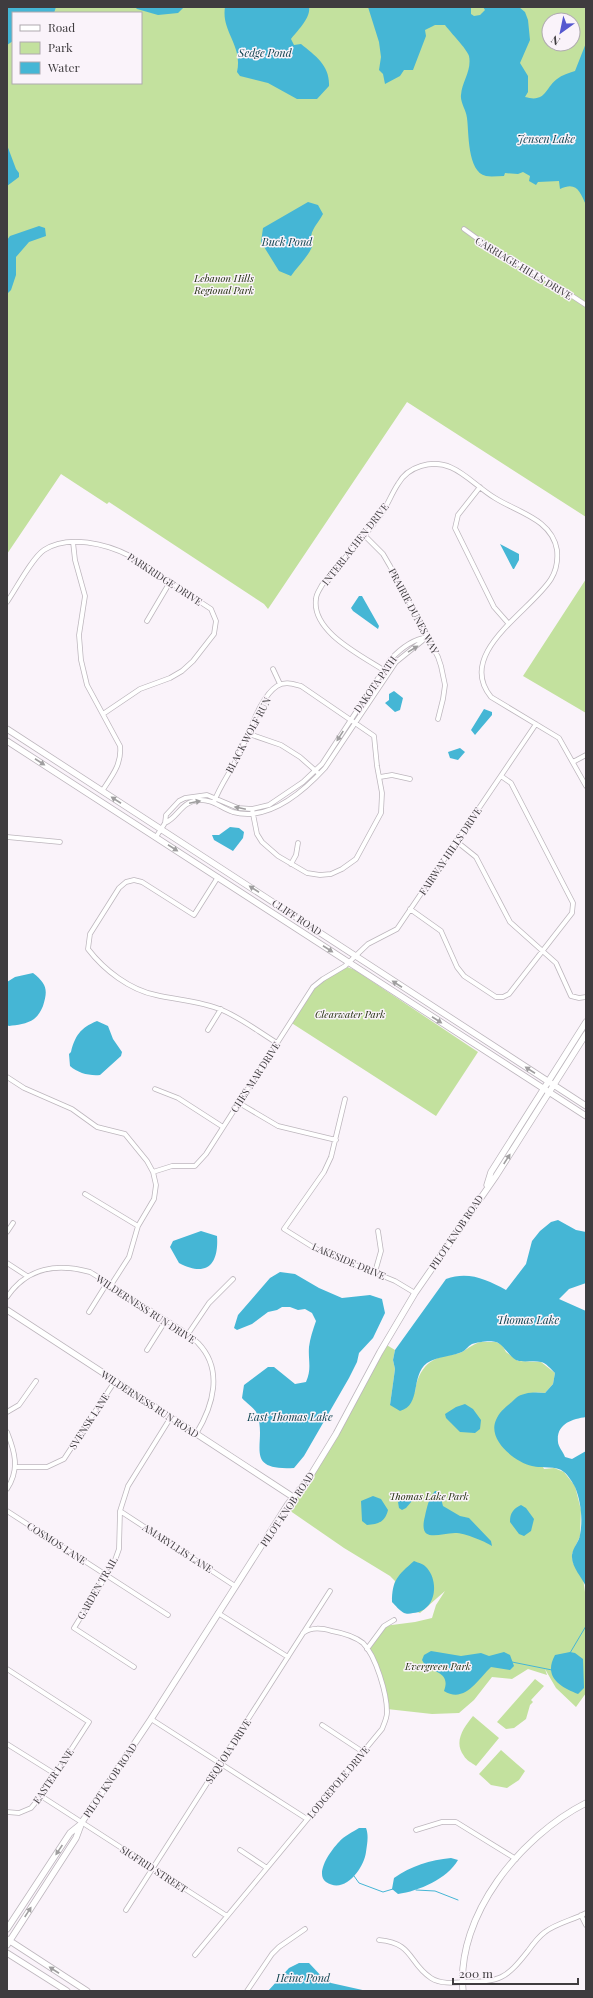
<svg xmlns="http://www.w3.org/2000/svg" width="593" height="1998" viewBox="0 0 593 1998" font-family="'Playfair Display',serif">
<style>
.green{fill:#c3e19e;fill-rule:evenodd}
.water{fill:#45b6d5}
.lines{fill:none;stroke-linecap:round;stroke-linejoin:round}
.stream{stroke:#45b6d5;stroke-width:1}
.street-casing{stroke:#bdb6bd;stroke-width:5.5}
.secondary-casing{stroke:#bdb6bd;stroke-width:7}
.street{stroke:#fff;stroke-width:4}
.secondary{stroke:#fff;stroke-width:5.5}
.oneway{fill:#9f9e9f}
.labels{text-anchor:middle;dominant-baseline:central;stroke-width:3;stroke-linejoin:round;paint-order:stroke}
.street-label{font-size:10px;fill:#3f3c3f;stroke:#faf3fa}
.park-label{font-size:10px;font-style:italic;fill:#212e0e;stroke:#faf3fa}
.water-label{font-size:11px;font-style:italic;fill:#083d4a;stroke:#faf3fa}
</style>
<rect width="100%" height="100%" fill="#faf3fa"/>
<path class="green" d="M7 7H586V517L407 402 268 609 264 604 109 502 107 504 61 474 7 554ZM13 13H141V83H13ZM549 20H573V44H549Z
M586 579V713L523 676Z
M345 966 355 970 478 1052 436 1116 290 1022 313 987Z
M481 1342H496L502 1345 506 1352 518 1361 541 1362 555 1373 553 1384 545 1393C532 1391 521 1394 511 1403L544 1469 554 1468 564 1472 575 1486 581 1510 580 1536 572 1554 573 1563 583 1578 586 1599V1693L576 1707 556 1688 545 1669 547 1675 528 1669 512 1679 492 1677 474 1700 459 1713 432 1714 387 1709C384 1690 379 1665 367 1649L384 1626 415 1622 432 1618 436 1605 445 1591 420 1613 392 1602 395 1581 390 1576 344 1548 286 1508 316 1466 385 1344 395 1350 393 1360 395 1369 390 1405 415 1392C417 1376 424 1362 441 1357 447 1355 456 1355 462 1352 469 1348 473 1344 481 1342Z
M535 1679 544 1686 531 1700 533 1702 530 1705 526 1719 514 1728 506 1729 497 1722Z
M473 1716 499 1738 476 1766C472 1763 466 1760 464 1756 453 1742 464 1727 473 1716Z
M501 1750 525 1771 519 1780 507 1788 491 1785 479 1774Z"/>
<path class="water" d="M7 7H56L54 13H13V41L7 45Z
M135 7H184L178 13 158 15 137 9Z
M225 7H309C311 18 297 31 291 39L294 45 301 44C316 56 330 66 329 86L317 99H297L268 83 240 76 237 72C243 45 221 32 225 7Z
M368 7H471V14L474 16 480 15 485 10 483 7H519L525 12 528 20 530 40 520 63 528 76V92L525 97C546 103 545 88 557 79 562 75 569 73 575 71L586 43V205C580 192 577 181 560 189L559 181 538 182 536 185 529 181 530 176 523 172 518 174 505 173 504 176C498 176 491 177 486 176 467 172 469 132 467 118 466 110 460 102 461 95 462 81 472 71 469 56 467 49 450 32 445 25H435L425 30 426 36 413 70H404L400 76 385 84 383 74 379 70 381 57 379 42Z
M7 145 16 169 19 173V177L7 186Z
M308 202 318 205 323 214C316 227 308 231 312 247 307 258 298 266 291 276L279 271 261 242 263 228Z
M39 226 45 228 46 236 29 242 16 257V275L11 290 7 294V240L10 236Z
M500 544 519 554V560L514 569H513Z
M359 596H362L379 626 378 629 353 611 351 608Z
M394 691 403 698 400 710 395 712 385 703 389 700V694Z
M484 709 492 712V715L475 735 471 730Z
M460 748 465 752 458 760 450 758 448 752Z
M230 827 239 828 244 832 243 838 233 851 214 840 212 835H219Z
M33 973C47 984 48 990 43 1006 41 1011 38 1016 34 1019 27 1024 17 1025 9 1026L7 1025V982L15 977Z
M97 1021 108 1026 113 1039 122 1052 121 1056 100 1075C89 1076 78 1073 70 1066L69 1054 71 1052C75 1036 80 1028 97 1021Z
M558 1220 576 1230 586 1232V1283L569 1289 559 1299 586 1311V1417C572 1419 556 1424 558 1442 558 1446 563 1452 565 1457L572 1459 586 1451V1587C582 1577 571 1567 572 1555 573 1547 579 1542 580 1535 583 1520 581 1501 575 1487 573 1483 568 1475 564 1472 556 1465 542 1469 532 1466 515 1462 487 1440 496 1420 500 1410 508 1406 516 1398 523 1392 536 1392 545 1393L553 1384 555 1373C551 1369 546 1363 541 1362 533 1360 523 1363 516 1360 508 1355 503 1344 496 1342 490 1340 478 1342 472 1344 468 1346 466 1350 462 1352 451 1357 438 1356 427 1363 410 1376 422 1405 400 1411L390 1405 395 1369 393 1360 395 1350 446 1279C468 1271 486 1279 506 1290L526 1264 532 1241 540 1231 551 1222Z
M201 1231 217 1236C219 1264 207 1278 179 1263L170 1247 173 1241Z
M280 1272 295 1274 319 1288 342 1298 370 1295 382 1299 385 1313 373 1338 359 1353 357 1362 349 1378 304 1456 294 1468C241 1471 268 1443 257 1414 255 1408 246 1403 242 1398L244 1385 268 1367H274L295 1384 306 1382C312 1368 308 1361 309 1347 310 1338 313 1330 316 1321L312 1313 305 1309 298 1310 290 1307H282L277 1310 268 1312 252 1324 237 1330 234 1328 238 1315 270 1278Z
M465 1404 473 1409 481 1420 480 1429 475 1433 460 1432 446 1418 445 1414 456 1407Z
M435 1491H439L443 1506 460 1516 469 1518 491 1541 492 1546C484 1541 465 1533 455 1533 437 1534 418 1543 425 1516 427 1507 429 1497 435 1491Z
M373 1496 381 1499 388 1510C385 1522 379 1524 367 1525L362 1521 361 1501Z
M405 1496 411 1498 412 1501 406 1508 402 1510 399 1508 398 1502Z
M521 1505 526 1508 534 1519 531 1531 524 1536 519 1534 510 1522C510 1513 513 1509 521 1505Z
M414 1561C419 1563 424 1564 427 1568 440 1583 435 1612 413 1613 410 1614 406 1614 404 1613 400 1611 395 1605 392 1602 392 1580 398 1575 414 1561Z
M431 1651 461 1656 481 1653 489 1656 504 1652 510 1655 514 1666 510 1670 491 1667C478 1679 465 1704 444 1691 452 1669 428 1674 422 1660L424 1655Z
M570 1652 575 1653 583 1659 584 1688 578 1694C560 1687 543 1677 555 1655Z
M359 1828H366C369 1836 367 1844 366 1852 364 1868 345 1895 326 1882 314 1873 332 1849 339 1842 344 1836 353 1832 359 1828Z
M451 1858 458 1860C447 1879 419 1891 398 1894L392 1889 394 1878C411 1866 430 1860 451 1858Z
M299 1963H309L324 1979 331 1983 367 1991H268L289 1968Z"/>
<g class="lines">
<path class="stream" d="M570 1653 586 1626
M512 1662 552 1670
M354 1876 359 1883 383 1892 393 1889
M416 1890 435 1891 458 1900"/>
<g class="street-casing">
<path id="street" d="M464 229 493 250 543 277 586 305
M480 487 458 515 455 528 494 607 508 623
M364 535 383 554 390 566 438 657 441 666 445 685 443 699 438 719
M73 542 75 560 85 596 79 635 81 660 87 685 120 746C122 764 112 776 102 791
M7 602C16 589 32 558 44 550 68 534 107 544 130 556L211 609 216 621 214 634 193 661 182 671 170 678 140 689 103 714
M147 621 170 582
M273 669 280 684
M388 673C365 657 311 633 316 599 316 594 320 589 322 585 341 560 364 539 382 513 388 504 392 493 398 484 403 475 411 469 421 466 453 456 470 483 495 498 517 512 552 519 557 550 558 560 556 571 551 579 531 611 455 653 491 697L559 738 586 786
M249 734 281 745 300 757 317 772
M573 762 586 755
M380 777 392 775 410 779
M214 802C221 783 233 769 241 750 250 732 260 697 277 686 285 681 293 684 301 686L374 736 377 766 382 793 381 813 356 859 342 869 331 874 320 875 307 873 278 856 262 842 257 834 252 809
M165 823C179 817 180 802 199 800 212 799 221 808 233 812 268 822 302 793 325 768L396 662 427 637
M7 837 60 842
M156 837 165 823 166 815 179 801 185 798 207 795 238 808 252 809 269 805 303 782 322 764 390 660C400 649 412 639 428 637
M456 841 476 857 510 922 556 963 571 996 579 998 586 997
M291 864 296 855 298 843
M218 877 194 915 142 882 134 880 126 882 119 888 90 934 88 949C104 970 130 990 156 995 177 1000 201 1001 222 1010 241 1018 259 1032 277 1043
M410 909 441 931 457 967 464 976 496 997H503L509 994 572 913 573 903 511 783 501 776
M208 1030 221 1009
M7 1077 24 1088 72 1109 97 1127 125 1134 147 1161 153 1172 156 1185 154 1199 138 1226 129 1257 111 1285 104 1288 89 1312
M155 1089 178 1098 223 1127
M345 1099 331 1157 324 1172 284 1229 316 1249 395 1281 415 1293
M239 1103 278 1126 336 1140
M153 1172 172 1166H195L206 1154 313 987 323 979 345 966 368 944 397 929 536 724
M85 1194 138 1226
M7 1232 13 1223
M7 1263 27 1276
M375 1272 381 1251 378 1231
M7 1297C27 1267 58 1263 90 1272 113 1286 135 1301 158 1315 171 1324 188 1332 198 1343 224 1370 213 1406 196 1434
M188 1334 209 1303 233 1279
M147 1350 166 1320
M7 1412 19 1405 36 1381
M7 1432C15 1452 20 1469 7 1489
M16 1467H47L64 1459 115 1381
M7 1511 168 1615
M120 1511 235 1586
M218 1613 288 1657
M367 1649 384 1626 394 1620
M134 1667 74 1628 114 1563 119 1549 120 1511 128 1486 171 1417
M7 1669 89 1722 41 1796 31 1808 19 1813 7 1812
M151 1719 307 1819
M322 1725 363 1752
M7 1744 55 1774
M41 1796 227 1916
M416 1830 442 1822H456L516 1859
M240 1850 267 1868
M126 1910 330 1591
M581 1915 586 1925
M379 1940C414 1943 408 1963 431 1978 440 1984 453 1983 464 1982 500 1982 506 1979 528 1951 533 1944 538 1937 545 1932 557 1923 573 1920 586 1913
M195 1955 382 1729C384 1724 387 1718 387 1712 387 1694 376 1656 363 1643 354 1636 343 1633 332 1631 321 1628 312 1627 303 1633
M247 1991 272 1954 279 1947 305 1929"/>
</g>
<g class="secondary-casing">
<path id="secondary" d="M7 729 586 1106
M7 741 586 1116
M487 1185 491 1172 586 1022
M7 1310 293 1497
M7 1929 70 1833 81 1824
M7 1939 87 1991
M7 1945 76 1838 82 1822 151 1719 288 1504 309 1478 336 1434 380 1352 415 1293 496 1176 586 1034
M7 1953 67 1991
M463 1991C456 1915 521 1836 586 1803"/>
</g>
<use href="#street" class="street"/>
<use href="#secondary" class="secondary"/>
</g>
<defs><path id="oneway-solid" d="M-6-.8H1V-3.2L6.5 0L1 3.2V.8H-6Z"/></defs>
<g class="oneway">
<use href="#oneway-solid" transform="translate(413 649) rotate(-32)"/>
<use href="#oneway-solid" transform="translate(340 736) rotate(123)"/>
<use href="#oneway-solid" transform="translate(40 762) rotate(33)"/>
<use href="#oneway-solid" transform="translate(116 800) rotate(-147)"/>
<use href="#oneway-solid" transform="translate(195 802) rotate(-12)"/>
<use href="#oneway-solid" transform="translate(240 808) rotate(-168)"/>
<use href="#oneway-solid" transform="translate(173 848) rotate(33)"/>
<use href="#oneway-solid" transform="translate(254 889) rotate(-147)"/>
<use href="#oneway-solid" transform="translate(328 949) rotate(33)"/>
<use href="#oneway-solid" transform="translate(397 984) rotate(-147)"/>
<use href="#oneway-solid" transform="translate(437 1020) rotate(33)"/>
<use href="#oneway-solid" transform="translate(530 1070) rotate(-147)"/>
<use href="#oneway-solid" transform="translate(507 1159) rotate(-57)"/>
<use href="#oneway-solid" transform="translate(59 1850) rotate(124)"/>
<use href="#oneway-solid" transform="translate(28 1912) rotate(-57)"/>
<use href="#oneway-solid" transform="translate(54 1970) rotate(-147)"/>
</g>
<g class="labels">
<g class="street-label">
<text transform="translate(524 268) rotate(31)">CARRIAGE HILLS DRIVE</text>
<text transform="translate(355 544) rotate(-52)">INTERLACHEN DRIVE</text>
<text transform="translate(165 579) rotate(33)">PARKRIDGE DRIVE</text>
<text transform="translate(414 611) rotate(62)">PRAIRIE DUNES WAY</text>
<text transform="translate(375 684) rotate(-55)">DAKOTA PATH</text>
<text transform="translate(248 735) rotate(-62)">BLACK WOLF RUN</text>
<text transform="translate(450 851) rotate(-56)">FAIRWAY HILLS DRIVE</text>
<text transform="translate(297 917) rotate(33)">CLIFF ROAD</text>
<text transform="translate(255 1077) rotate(-57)">CHES MAR DRIVE</text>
<text transform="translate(456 1232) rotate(-56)">PILOT KNOB ROAD</text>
<text transform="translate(349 1261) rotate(23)">LAKESIDE DRIVE</text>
<text transform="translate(146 1309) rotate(33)">WILDERNESS RUN DRIVE</text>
<text transform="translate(150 1404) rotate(33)">WILDERNESS RUN ROAD</text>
<text transform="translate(89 1421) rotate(-57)">SVENSK LANE</text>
<text transform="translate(287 1509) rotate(-56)">PILOT KNOB ROAD</text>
<text transform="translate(57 1543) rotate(33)">COSMOS LANE</text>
<text transform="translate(178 1548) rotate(33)">AMARYLLIS LANE</text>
<text transform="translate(97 1588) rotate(-60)">GARDEN TRAIL</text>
<text transform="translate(228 1751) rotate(-57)">SEQUOIA DRIVE</text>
<text transform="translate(53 1776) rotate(-56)">EASTER LANE</text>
<text transform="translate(110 1780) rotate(-56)">PILOT KNOB ROAD</text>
<text transform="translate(338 1782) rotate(-50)">LODGEPOLE DRIVE</text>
<text transform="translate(154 1869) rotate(33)">SIGFRID STREET</text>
</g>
<g class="park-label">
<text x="224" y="278">Lebanon Hills<tspan x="224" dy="12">Regional Park</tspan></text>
<text x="350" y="1014">Clearwater Park</text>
<text x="429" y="1496">Thomas Lake Park</text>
<text x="438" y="1666">Evergreen Park</text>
</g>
<g class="water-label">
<text x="265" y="52">Sedge Pond</text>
<text x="546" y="138">Jensen Lake</text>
<text x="287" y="241">Buck Pond</text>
<text x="528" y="1319">Thomas Lake</text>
<text x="290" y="1416">East Thomas Lake</text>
<text x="303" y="1977">Heine Pond</text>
</g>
</g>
<rect width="593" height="1998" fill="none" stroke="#3f3c3f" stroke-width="16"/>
<rect x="12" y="12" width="130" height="72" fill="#faf3fa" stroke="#afaaaf"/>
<rect x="20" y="25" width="20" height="6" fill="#ffffff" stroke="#afaaaf"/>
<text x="48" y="32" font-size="12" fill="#3f3c3f">Road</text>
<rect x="20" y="42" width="20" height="12" fill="#c3e19e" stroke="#afaaaf"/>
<text x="48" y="52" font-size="12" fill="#3f3c3f">Park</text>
<rect x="20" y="62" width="20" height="12" fill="#45b6d5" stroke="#afaaaf"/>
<text x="48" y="72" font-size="12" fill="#3f3c3f">Water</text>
<g transform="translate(561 32) rotate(213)"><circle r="19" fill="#faf3fa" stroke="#afaaaf"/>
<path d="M0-3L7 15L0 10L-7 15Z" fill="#5558cf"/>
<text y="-6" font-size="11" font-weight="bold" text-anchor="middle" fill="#3f3c3f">N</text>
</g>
<path d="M453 1978v6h125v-6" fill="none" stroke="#3f3c3f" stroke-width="2"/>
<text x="459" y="1978" font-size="12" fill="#3f3c3f" stroke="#faf3fa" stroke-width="3" paint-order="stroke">200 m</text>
</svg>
